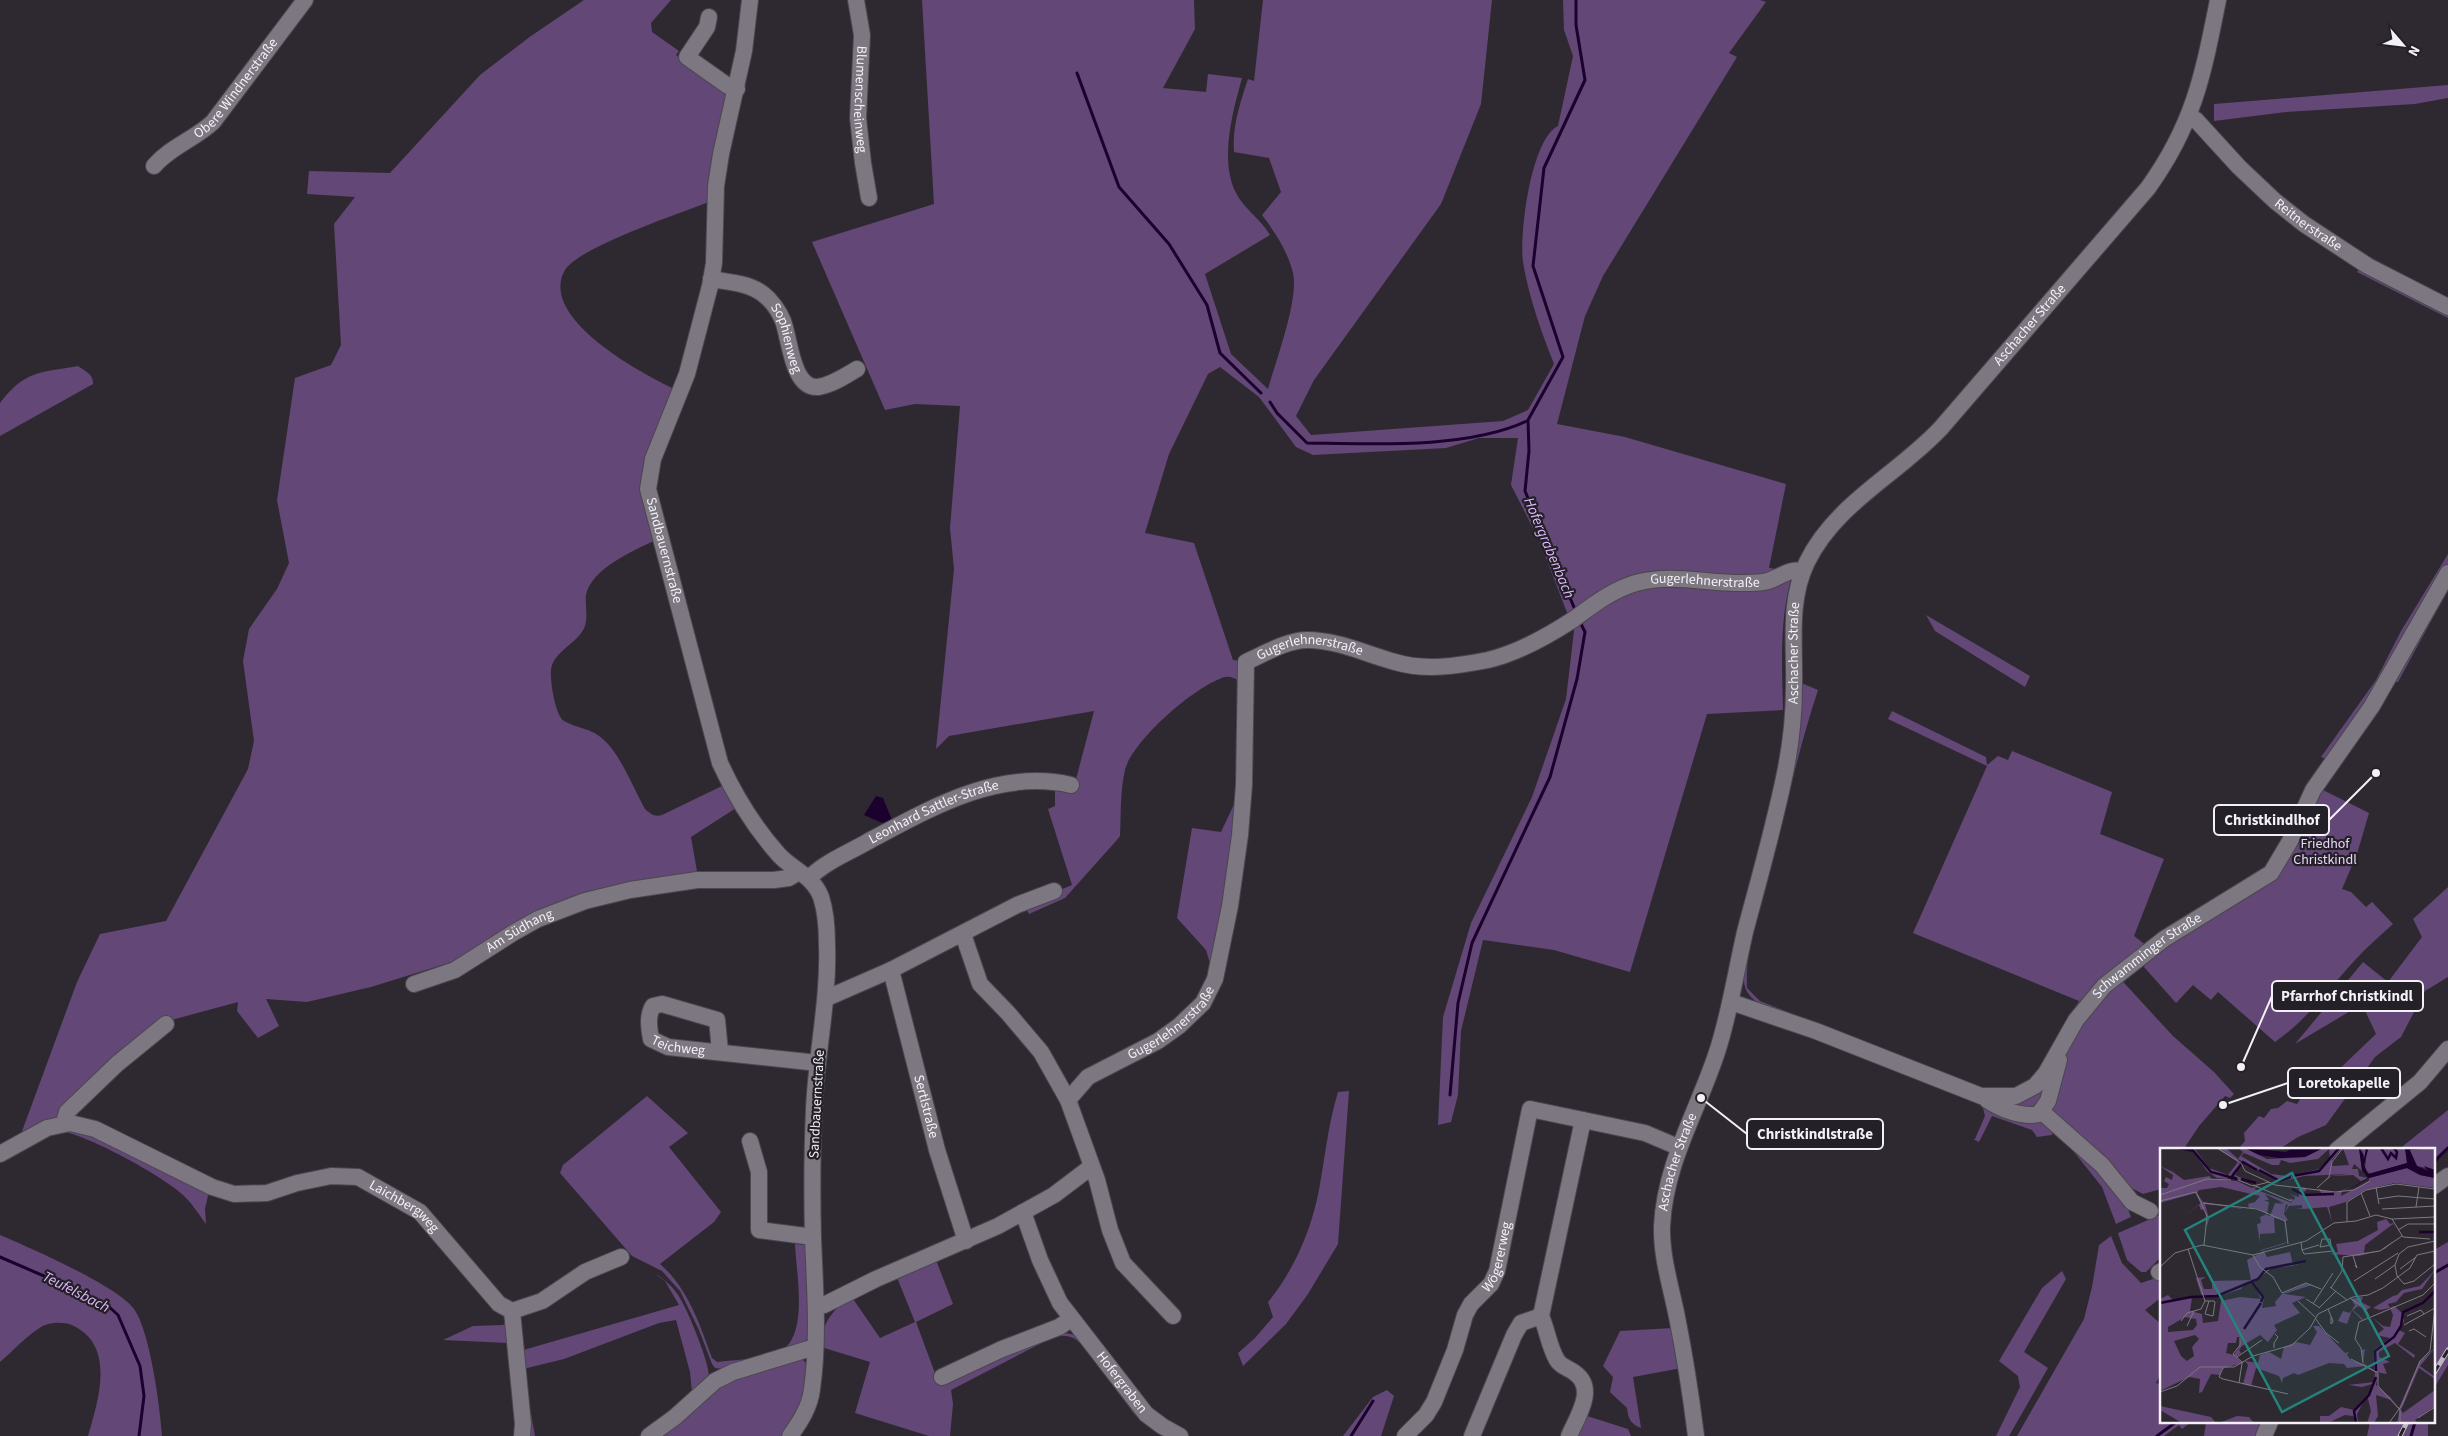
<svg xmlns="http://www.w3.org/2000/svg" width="2448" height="1436" viewBox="0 0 2448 1436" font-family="'Source Sans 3',sans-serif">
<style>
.green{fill:#634776}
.water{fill:#1c002e}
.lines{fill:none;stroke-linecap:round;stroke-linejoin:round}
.stream{stroke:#1c002e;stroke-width:3}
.minor-casing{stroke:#4b474e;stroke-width:18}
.minor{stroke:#7c7780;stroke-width:16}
.rail-casing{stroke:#bab7bd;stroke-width:5}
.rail{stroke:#242027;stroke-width:3;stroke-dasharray:9;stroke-linecap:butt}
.labels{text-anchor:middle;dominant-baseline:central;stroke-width:4.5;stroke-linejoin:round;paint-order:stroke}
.street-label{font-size:14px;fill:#f3f0f6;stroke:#242027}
.park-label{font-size:14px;fill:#e8d5f7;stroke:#242027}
.water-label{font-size:15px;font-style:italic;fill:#e0b9fd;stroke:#242027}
.inset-river{fill:none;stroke:#1c002e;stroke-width:2.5}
.inset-road{fill:none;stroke:#7d7980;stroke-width:1}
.view{fill:#26827c;fill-opacity:0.15;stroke:#26827c;stroke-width:2.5}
.inset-edge{fill:none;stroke:#f3f0f6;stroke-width:2.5}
.leader{fill:none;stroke:#f3f0f6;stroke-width:2}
.callout-dot{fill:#f3f0f6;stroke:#242027;stroke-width:2}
.callout{fill:#242027;stroke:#f3f0f6;stroke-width:2}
.callout-label{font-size:15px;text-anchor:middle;font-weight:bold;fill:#f3f0f6}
</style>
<rect width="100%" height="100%" fill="#2e2931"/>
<path class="green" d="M584 0H671L651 23 652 32 679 51 676 55 728 91 709 202C681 213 579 247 565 270 537 318 644 375 677 390L655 442 656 540C634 550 591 569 586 595 585 605 588 616 585 626 579 643 553 651 551 670 550 681 555 715 564 721 580 730 592 727 607 743 621 757 635 791 645 809 651 814 654 817 662 815L724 785 736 808 691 837 698 877 581 896 468 957 371 987 307 1002 266 999 279 1026 258 1038 237 1011 238 1002 164 1022 58 1118 21 1134 77 982 100 934 166 921 248 769 254 741 243 661 249 629 277 589 289 563 277 500 295 378 331 365 341 345 334 224 355 197 307 194 309 171 390 173 480 75 531 36Z
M922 0H1194L1195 29 1163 88 1206 92 1208 74 1242 78C1233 111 1219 160 1236 193 1244 209 1261 219 1270 235L1205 274 1231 354 1268 389C1276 361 1299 299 1293 273 1288 252 1275 232 1262 215L1281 192 1269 158 1234 152C1232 127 1240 103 1248 79L1254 81 1263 0H1492L1481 104 1441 204 1314 380 1296 416 1311 435 1503 421 1528 410 1554 364C1541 331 1529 298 1523 262 1519 234 1531 139 1558 126L1573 56 1564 30 1563 0H1760L1766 2 1729 53 1737 57 1603 276 1585 316 1557 424 1625 437 1786 484 1769 568 1793 571C1779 620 1782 660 1783 710L1707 714 1630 972 1554 950 1483 940 1461 1031 1458 1095 1451 1122 1438 1125 1443 1017 1471 923 1532 797 1566 699 1574 631 1540 542 1511 485 1518 438H1479L1446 448 1313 455 1296 447 1259 397 1220 367 1208 374 1169 454 1145 533 1194 543 1233 660 1243 661 1237 836 1207 992 1154 1037 1200 998 1211 967 1206 950 1177 918 1192 828 1221 832 1237 798 1239 681C1235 678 1230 676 1225 677 1196 685 1132 741 1125 770 1120 791 1121 815 1120 836L1116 841 1065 898 1029 914 1024 905 1072 885 1048 809 1055 806V785L1075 783 1094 711 949 736 936 749 954 569 950 528 960 406 915 404 885 410 812 242 934 204Z
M2448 85V98L2415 104 2286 112 2214 121V104Z
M2361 267 2448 299V318L2357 272Z
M78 366C85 371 94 375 93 384L0 436V403C25 370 40 373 78 366Z
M2448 554V590L2398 682H2379L2327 759 2321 757 2376 680 2401 631Z
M1926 615 2030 676 2025 687 1935 631Z
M1799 682 1818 690C1800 744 1788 799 1774 854 1762 897 1745 943 1747 988L1760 1001 1978 1087C1990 1089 2004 1093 2016 1088 2044 1079 2064 1025 2079 1001L1913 933 1987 766 1888 719 1892 711 1986 757 1987 765 1998 756 2008 760 2012 751 2112 792 2100 834 2164 859 2134 936 2147 946 2114 972 2173 1036 2214 1072 2234 1094 2230 1098 2225 1096 2199 1126 2183 1150H2162L2161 1189 2143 1194 2101 1172 2128 1209 2131 1217 2116 1224 2102 1187 2054 1127 2052 1135 2037 1137 2032 1130 1992 1116 1979 1142 1973 1139H1975L1985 1116 1978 1088 1758 1003C1739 989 1744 978 1746 956Z
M2319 788 2369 813 2357 854 2342 889 2351 892 2366 907 2372 902 2393 924C2381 935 2368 946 2356 959 2330 987 2307 1020 2275 1042L2218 992 2211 1000 2193 985 2176 1003 2144 967 2151 953 2271 878 2286 864Z
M2448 887V977L2425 991 2401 1037 2375 1057 2326 1125 2298 1137 2278 1150H2237L2245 1141 2244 1133 2259 1116 2264 1118 2271 1109 2278 1108 2287 1101 2297 1104 2307 1088 2333 1075 2376 1034 2362 1004 2295 1044 2363 962 2388 982 2422 937 2413 919Z
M1349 1091 1338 1244 1308 1294 1286 1324 1243 1366 1238 1353 1255 1338 1273 1317 1268 1302C1294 1270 1311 1231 1319 1190 1325 1157 1328 1125 1338 1092Z
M647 1096 688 1133 669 1147 721 1212 714 1222 660 1264C688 1288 700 1325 712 1358L717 1362C737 1360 759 1359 778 1352 810 1340 796 1272 795 1244L807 1245 811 1334 802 1345 724 1369 715 1368 712 1364 699 1330 680 1291 662 1271 632 1256 560 1173 563 1165Z
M2448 1110V1146L2434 1159V1150H2398Z
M72 1126 209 1191 205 1209 206 1224C198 1213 191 1202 182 1194 162 1176 85 1133 59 1131Z
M2162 1214V1256L2146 1272H2141L2127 1260 2118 1233Z
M0 1235C28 1247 118 1286 134 1309 150 1331 160 1407 162 1436H88C98 1401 116 1347 74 1326 65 1321 49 1322 41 1327 26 1336 13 1351 0 1362Z
M2111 1236 2122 1263 2141 1283 2162 1276V1297L2145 1310 2162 1325V1371L2156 1383 2162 1385V1422H2191L2182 1429 2179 1425 2164 1436H2017L2084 1319 2092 1287 2099 1245Z
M2448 1242V1365L2434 1388V1250Z
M936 1260 953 1304 916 1322 936 1376 1060 1332 1076 1335 1163 1436 1135 1415 1083 1346C1073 1335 1067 1335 1053 1337L951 1390 953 1404 950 1436H929L855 1413 870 1362 821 1347C822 1322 832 1311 851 1296L880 1338 915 1322 896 1275Z
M2062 1271 2066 1279 2024 1352 2048 1368 2009 1436H1996L2020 1387 2018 1376 1999 1361 2042 1288Z
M655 1274C665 1279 674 1288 680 1298 688 1311 710 1364 709 1378L643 1436H639L692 1392 690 1372 676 1320 659 1323 564 1359 523 1369 535 1436H526L520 1351 679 1305 665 1281Z
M507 1322 508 1343 443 1340 473 1326 503 1325Z
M1673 1328 1682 1368 1633 1377 1641 1428C1631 1424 1628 1419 1627 1408L1610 1392 1613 1377 1603 1366 1620 1331Z
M798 1359 803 1360 808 1365 807 1392 783 1436H657L716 1386 744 1374Z
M1387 1390 1394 1396 1381 1436H1343L1373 1397Z
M1584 1415 1628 1429 1631 1436H1576Z
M2206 1422H2257L2262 1430 2259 1436H2204Z
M2370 1422H2428V1436H2367Z"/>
<path class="water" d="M876 796 883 798 892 820 882 823 864 815Z"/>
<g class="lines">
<path class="stream" d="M1077 73 1119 187 1169 244 1207 305 1220 353 1261 393
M1270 402 1277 413 1307 443C1373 444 1468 449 1527 421
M1576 612 1525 491 1529 451 1528 420 1563 357 1533 266 1544 168 1585 80 1576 25V0
M1450 1095 1458 1003 1472 943 1550 777 1577 679 1585 632 1579 620
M2434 1162 2448 1148
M0 1257 44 1276 59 1286 69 1287 106 1304 118 1315 140 1366 144 1396 139 1436
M2434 1273 2448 1265
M1351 1436 1373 1401
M2157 1436 2176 1422
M2411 1436 2415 1422"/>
<g class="minor-casing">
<g id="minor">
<path id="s1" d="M750 0 744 51 721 154 716 186 714 263 710 286 687 374 653 459 648 489 720 763C735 796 755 828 779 855 793 870 813 876 821 897 826 912 827 929 827 945 829 1001 816 1055 814 1110 812 1153 812 1196 813 1238 815 1289 819 1339 812 1389 810 1407 800 1422 790 1436"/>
<path id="s2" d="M856 0 862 35 858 118 863 163 869 198"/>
<path d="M709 17 707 27 687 57 728 86 737 89"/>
<path id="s3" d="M2190 117 2196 120 2239 167 2275 201 2304 224 2368 266 2448 307"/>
<path id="s4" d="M154 166C170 147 195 139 213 122L305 0"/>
<path id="s5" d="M711 279C728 282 749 283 763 294 771 300 779 311 783 321 790 339 792 389 818 387 832 385 845 376 857 369"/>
<path id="s6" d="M809 878C825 862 848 853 867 842 929 809 998 768 1071 785"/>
<path d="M963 934 980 984 1008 1013 1041 1052 1068 1100 1097 1180 1110 1230 1123 1263 1173 1316"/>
<path id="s7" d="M891 970 937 1150 966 1241"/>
<path id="s8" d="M414 984 455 970 513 933 538 919 585 901 630 890 697 880H774L789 878 799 872"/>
<path d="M827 998 891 970 1017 905 1054 891"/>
<path id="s9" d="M1731 1002 1816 1031 1981 1096H2016L2035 1086 2046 1073 2076 1020 2104 986 2164 939 2271 873 2290 841 2313 790 2372 706 2448 573"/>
<path id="s10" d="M720 1051 717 1020 662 1004 653 1006C647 1016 649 1028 651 1039L668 1047 818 1063"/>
<path id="s11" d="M1068 1100 1088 1077 1158 1041 1179 1026 1203 1003 1215 979 1230 906 1240 835 1244 785 1246 662C1264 654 1287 640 1307 640 1337 640 1366 654 1395 662 1425 671 1458 666 1488 660 1518 653 1548 636 1574 619 1593 605 1612 590 1636 583 1672 573 1709 584 1745 583 1753 583 1761 583 1768 581 1781 577 1789 568 1803 571"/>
<path d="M1987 1100C2000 1109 2023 1118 2039 1114L2048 1101 2059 1060"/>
<path d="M2041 1111 2102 1165 2132 1202 2150 1211"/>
<path d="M64 1123 67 1112 117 1064 166 1024"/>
<path d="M750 1141 759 1172V1230L813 1237"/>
<path d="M2337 1150 2420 1082 2448 1049"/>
<path id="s12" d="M0 1154 47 1128 70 1123 95 1129 212 1187 234 1194 267 1193 297 1183 331 1176 358 1177 420 1212 499 1304 512 1311"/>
<path d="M2434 1186 2448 1176"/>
<path id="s13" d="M1023 1212 1040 1260 1060 1303 1146 1414 1162 1426 1180 1436"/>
<path d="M2159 1272 2162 1271"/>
<path d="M817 1306 824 1305 876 1279 998 1226 1054 1195 1091 1167"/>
<path d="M512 1311 523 1424 522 1436"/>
<path d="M512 1311 542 1301 585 1272 621 1257"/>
<path d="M1541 1316 1583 1120 1645 1133 1678 1147"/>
<path d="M942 1377 1002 1349 1059 1327 1071 1319"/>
<path d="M649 1436 675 1417 715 1381 733 1372 815 1347"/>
<path id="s14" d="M1405 1436 1426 1415 1434 1402 1455 1350 1465 1315 1471 1304 1491 1284 1497 1271 1530 1109 1583 1120"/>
<path d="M1472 1436 1514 1335 1521 1323 1541 1316C1547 1329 1549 1347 1557 1360 1561 1367 1569 1368 1575 1373 1597 1389 1577 1417 1569 1436"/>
<path id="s15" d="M1696 1436C1691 1396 1685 1357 1677 1317 1671 1287 1661 1256 1662 1226 1665 1162 1699 1109 1718 1049 1730 1011 1736 971 1745 932 1759 879 1774 827 1785 773 1791 744 1794 715 1794 686 1795 644 1788 601 1807 562 1836 503 1897 475 1941 428L2148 188C2194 124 2203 75 2218 0"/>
<path d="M2264 1436 2270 1422"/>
</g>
</g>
<use href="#minor" class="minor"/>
<g class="rail-casing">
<path id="rail" d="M2434 1373 2448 1350
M2400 1436 2407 1422"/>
</g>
<use href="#rail" class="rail"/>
</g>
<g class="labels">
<g class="street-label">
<text stroke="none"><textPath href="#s4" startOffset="114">Obere Windnerstraße</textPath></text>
<text stroke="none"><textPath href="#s2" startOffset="100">Blumenscheinweg</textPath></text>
<text stroke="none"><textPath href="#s3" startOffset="161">Reitnerstraße</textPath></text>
<text stroke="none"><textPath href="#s15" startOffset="1224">Aschacher Straße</textPath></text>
<text stroke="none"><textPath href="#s5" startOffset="106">Sophienweg</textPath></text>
<text stroke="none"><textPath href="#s1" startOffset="566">Sandbauernstraße</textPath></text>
<text stroke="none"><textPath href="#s11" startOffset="1002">Gugerlehnerstraße</textPath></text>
<text stroke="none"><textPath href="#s15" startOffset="804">Aschacher Straße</textPath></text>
<text stroke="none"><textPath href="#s11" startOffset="582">Gugerlehnerstraße</textPath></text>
<text stroke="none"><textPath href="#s6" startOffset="142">Leonhard Sattler-Straße</textPath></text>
<text stroke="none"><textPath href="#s8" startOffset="119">Am Südhang</textPath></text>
<text stroke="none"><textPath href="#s9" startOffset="498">Schwamminger Straße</textPath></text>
<text stroke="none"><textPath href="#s11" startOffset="131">Gugerlehnerstraße</textPath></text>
<text stroke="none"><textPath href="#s10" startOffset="160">Teichweg</textPath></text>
<text transform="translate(817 1104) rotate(-87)">Sandbauernstraße</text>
<text stroke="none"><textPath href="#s7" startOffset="141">Sertlstraße</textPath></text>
<text stroke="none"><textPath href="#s15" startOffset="279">Aschacher Straße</textPath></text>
<text stroke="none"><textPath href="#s12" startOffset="438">Laichbergweg</textPath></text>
<text stroke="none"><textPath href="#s14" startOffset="206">Wögererweg</textPath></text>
<text stroke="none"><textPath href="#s13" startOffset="199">Hofergraben</textPath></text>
</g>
<g class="park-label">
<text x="2325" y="844">Friedhof<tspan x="2325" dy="16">Christkindl</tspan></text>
</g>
<g class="water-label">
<text transform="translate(1549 548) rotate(67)">Hofergrabenbach</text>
<text transform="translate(76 1292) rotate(27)">Teufelsbach</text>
</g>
</g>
<g transform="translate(2160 1148)">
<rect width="275" height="275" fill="#2e2931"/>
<path d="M16 0H34L49 20 68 27 78 14 56 0H66L78 11 83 4 78 0H85L107 11 145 9 163 0H182L172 12V18L189 17 183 0H199L202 23 194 16 192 21H198L199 28 208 30 201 33 193 27 171 28 165 34 170 28 187 26 144 28 120 34 78 11 80 17 75 27 91 34 79 32 73 26 67 31 57 30 47 23 34 4ZM169 1 170 10 159 21 129 28 111 26 81 8 84 5 112 17H119L121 12 130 15 158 11ZM200 0H206V8V0H245L247 15 210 26 205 21 206 11ZM275 0V22L257 18 249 2ZM0 18 13 24 24 32 50 28 51 31 77 33 92 40 100 38 94 41 132 55 129 50 134 52 135 49 129 46 139 49V39L146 40V43L140 44 148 47 162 46 158 41 175 45 190 39 182 43 181 48 209 33V30L247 20 260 27 275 30V40L235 35 205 42 186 54 169 59 172 74 167 59 144 61 135 60H142V57L129 58 124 66 128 72 124 74 127 94 126 95 124 96 107 101 101 103V102L127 94 124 72 114 70 115 85 100 86V95L97 76 101 75 100 69 107 66 96 60H89L88 56 95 54 100 48 61 39 39 42 37 45 43 54 86 61 45 56 49 71 47 78 45 61 41 62 39 57 24 68 41 55 35 45 0 55V40H7L9 36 4 33 6 29 12 32 13 27ZM105 46 128 57 124 66 126 56 124 55 119 54 124 56 115 55 110 68 107 67 109 54 104 52H109ZM226 71 230 76 233 75 236 81 232 84 236 81 233 76 205 97 204 105 221 102 233 93 225 101 199 108 170 106 178 104 176 96 198 93 218 82 217 74ZM104 103 107 109 130 104 133 117 149 113 132 118 112 120 94 134 104 149 102 160 116 158 115 154 122 146 145 136 152 137 124 146 146 149 132 155 140 165 114 177 117 182 108 194 100 187 82 198 79 202 81 205 76 209 82 215 62 221 60 227 51 226 42 244 39 245 40 231 29 229 0 243V151L8 147 13 152 42 149 36 130 46 129 41 132 44 141H52V133L91 132 87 112ZM87 134 94 136 101 151 80 149 61 153 58 173 43 175 42 166 30 163 32 150 60 148 81 141ZM25 169 36 171 37 177 33 182 8 184V179ZM35 187 39 191 32 199 34 208 27 213 21 208 14 193ZM77 189H81L79 199 74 207 66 205 68 195H76ZM275 122 262 141 244 145 236 154 228 156 230 160 220 162 213 160 233 148 227 138 233 148 237 147 242 142 260 138ZM203 149 201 154 211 159 206 162 198 158 193 162 203 171 208 168 202 172 192 162 187 176 178 173 183 163 190 165 195 157 191 151ZM234 158 242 165 244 173 239 182 245 185 238 196 255 207 254 210 235 195 219 204V209L230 214 223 216 227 226 216 224 218 227 216 237 230 249 239 260 259 214 275 200 260 218 275 229V231L259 220 241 262 243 265 275 242V258L255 272 258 275H237L240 260 239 261 237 259 231 252 216 247 218 268 214 275H207L211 263 207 247 197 266 198 275 193 268 185 267 168 275 160 274V268H169L181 259 194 262 210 244 212 236 202 239 188 237 214 234 215 224 205 218 187 220 184 216 169 215 138 227 134 225 123 230 122 235 119 228 96 220 91 238 83 236 88 217 85 213 98 215 100 207 109 204 121 211 124 199 136 194 150 197 157 184 153 178H159L185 205 189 204 187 207 191 212 203 216 202 202 205 201 203 215 214 222V202L230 190 216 187 224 181 213 170 223 178 230 179 233 167 230 160ZM0 258 51 269 56 275H22L0 262ZM77 268 89 269 94 275H59Z" fill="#634776" fill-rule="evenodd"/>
<path d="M85 0 126 4 132 0H163L145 9 119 10 99 7ZM199 0 203 6 204 12 206 0 208 2 204 17 208 26 247 15 245 0H249L257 18 268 23 264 18 275 22V30L260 27 247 20 209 30 196 38 190 41 208 30 202 22Z" fill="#1c002e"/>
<path class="inset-river" d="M19 0 34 3M31 0 51 24 77 31M221 0 228 11 231 5 236 10 237 4 234 0M99 22 120 33 131 29M72 28 83 14 97 22M132 28 159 23 179 0M81 31 96 35M132 41 144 47 174 46M259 84H275M92 134 103 149 101 154M0 155 31 149 57 148 98 131 106 121 146 113M84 181 101 155M216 223 215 203 234 189 241 178 243 164 263 155 275 143M196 275 194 263 209 247 216 229"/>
<path class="inset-road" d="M57 0 81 15 85 23 115 37 175 44 194 42 210 33M78 32 93 38 109 34M93 37 131 53M216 39 219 56M157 40 169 29 172 14 183 0M201 45 210 68M0 47 47 31 71 32M218 51 238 48 275 51M0 53 36 44 47 68 44 97M43 55 97 61 125 73M256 59 259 39M222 61 275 58M232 71 243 89 270 91M125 72 128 96M187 74V54L206 42 236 36 275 41M238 82 248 76H275M162 91H170L171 97 160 99ZM275 93 248 99 239 106 235 117 237 128 244 136 254 133 275 116M141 94 142 102 159 97M142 102 144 106 173 103M93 107 100 119 113 129 122 145 146 135 161 141M193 108 197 120 195 117M0 119 15 105 42 97 93 107 146 93 174 75 196 73 216 67 232 71 275 69M240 121 256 109M215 131 235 117M194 133 238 105M170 139 187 152M171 140 182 123 183 109 220 103 242 88M190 150 205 160 209 168M146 151 160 160M45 153H54L55 154 53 168 45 166 49 153M138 153 155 169M153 156 173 125M159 160 176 143M168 161 173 173V174L171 176V169M247 168 261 162 264 166M155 170 166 185 179 195M21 173 27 165 41 161 45 153 28 101M244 177 275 160M27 178 34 163M249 183 254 181 266 189M80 189V197L73 206 83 215M114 200V195L118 189 115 186M77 209 102 192M191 211 218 225V238L240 262V275M203 215 201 200 195 191 199 174 263 147 275 135M63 220 59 229 63 231 128 246M79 235 82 215M0 244 17 238 40 219H74L93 208 132 197 150 180 158 166 193 149 208 147 223 140 250 120 257 107 275 103M258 270 275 259M229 275 242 257 260 213 270 203 275 160M274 275 275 260"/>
<path class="view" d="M132 25 229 208 122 264 25 82Z"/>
<rect width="275" height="275" class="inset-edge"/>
</g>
<path class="leader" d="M2376 773L2329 820M2241 1067L2272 996M2223 1105L2288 1083M1701 1098L1747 1134"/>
<g class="callout-dot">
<circle cx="2376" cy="773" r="5"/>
<circle cx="2241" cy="1067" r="5"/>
<circle cx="2223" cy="1105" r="5"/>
<circle cx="1701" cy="1098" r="5"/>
</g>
<g class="callout">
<rect x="2214" y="805" width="115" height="30" rx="5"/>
<rect x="2272" y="981" width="151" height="30" rx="5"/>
<rect x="2288" y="1068" width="112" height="30" rx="5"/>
<rect x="1747" y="1119" width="136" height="30" rx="5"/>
</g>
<g class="callout-label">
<text x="2272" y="825">Christkindlhof</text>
<text x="2347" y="1001">Pfarrhof Christkindl</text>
<text x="2344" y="1088">Loretokapelle</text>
<text x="1815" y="1139">Christkindlstraße</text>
</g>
<g transform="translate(2403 45) rotate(118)" stroke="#242027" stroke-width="4" paint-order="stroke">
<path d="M0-4L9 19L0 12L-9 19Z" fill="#f3f0f6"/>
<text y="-8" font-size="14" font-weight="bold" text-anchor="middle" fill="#f3f0f6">N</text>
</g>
</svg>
